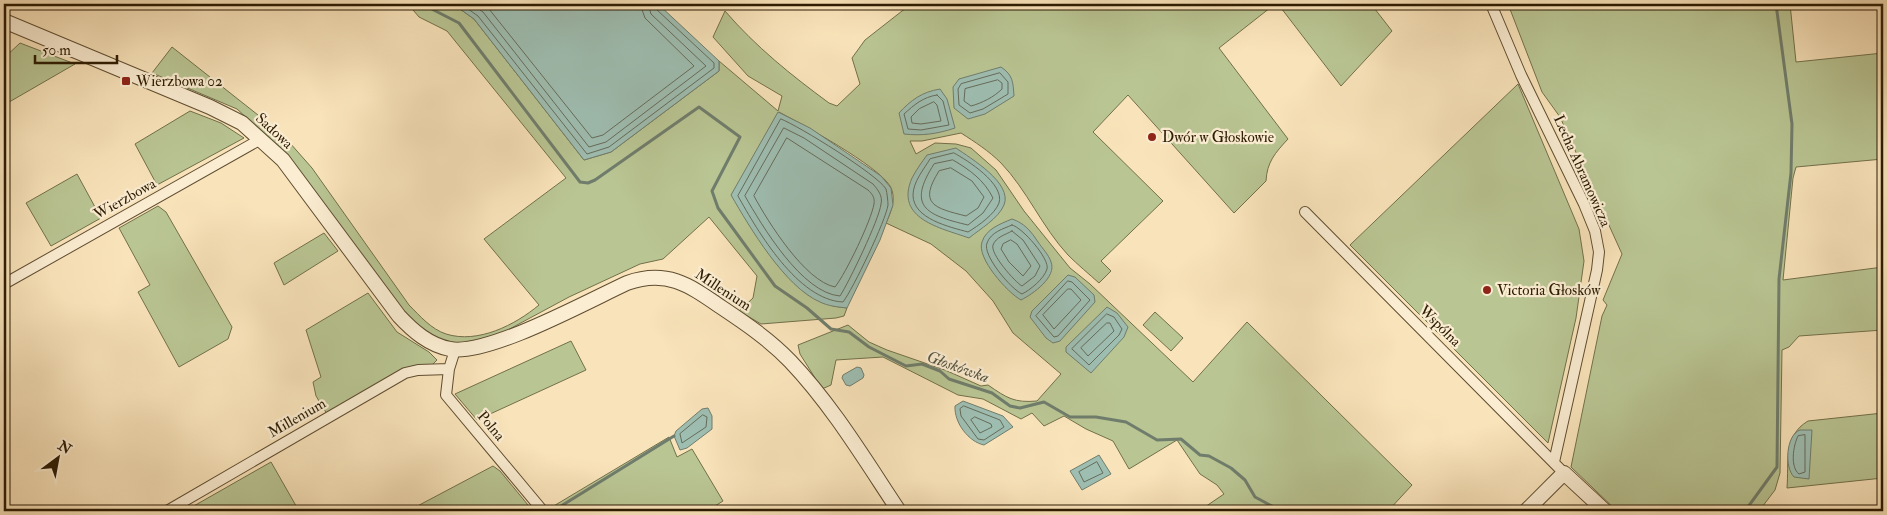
<svg xmlns="http://www.w3.org/2000/svg" width="1887" height="515" viewBox="0 0 1887 515" font-family="'IM FELL Double Pica',serif">
<style>
.green{fill:#b9c593;stroke:#72704a}
.water{fill:#9ebeb2;stroke:#707d6c}
.lines{fill:none;stroke-linecap:round;stroke-linejoin:round}
.shore{stroke:#656c5a;stroke-width:1}
.stream{stroke:#707d6c;stroke-width:3}
.minor-casing{stroke:#5f4d30;stroke-width:12}
.tertiary-casing{stroke:#5f4d30;stroke-width:16}
.minor{stroke:#fbedd2;stroke-width:10}
.tertiary{stroke:#fbedd2;stroke-width:14}
.poi-dot{fill:#8f2418;stroke:#fbedd2;stroke-width:2}
.labels{text-anchor:middle;dominant-baseline:central;stroke-width:4.5;stroke-linejoin:round;paint-order:stroke}
.poi-label{font-size:15px;fill:#2c1b02;stroke:#fbedd2;text-anchor:start}
.street-label{font-size:15px;fill:#2c1b02;stroke:#fbedd2}
.water-label{font-size:16px;font-style:italic;fill:#545440;stroke:#fbedd2}
</style>
<rect width="100%" height="100%" fill="#f9e3ba"/>
<filter id="stains"><feTurbulence type="fractalNoise" baseFrequency=".004" numOctaves="4"/><feColorMatrix values="0 0 0 0 .2 0 0 0 0 .09 0 0 0 0 .02 0 0 0 .5 -.17"/></filter>
<radialGradient id="worn" r=".72"><stop offset=".6" stop-color="#630" stop-opacity="0"/><stop offset="1" stop-color="#630" stop-opacity=".3"/></radialGradient>
<path class="green" d="M408 4H453L474 19 584 160 611 152 719 71V61L778 111 782 96 748 76 713 37 725 11C756 47 791 75 829 103L837 106 860 84 852 58 865 40 911 4H1275L1219 48 1288 139C1275 153 1267 162 1266 181L1234 213 1128 95 1093 132 1163 201 1101 261 1111 271 1099 283C1089 274 1078 265 1068 255 1042 227 1027 190 1001 163 989 151 975 142 961 133L922 141H910L916 154 935 143 956 144 971 148 996 170 1024 211 1070 268 1090 284 1193 382 1247 322 1412 485 1388 511H1199L1224 494 1217 485 1200 474 1177 440 1129 469 1113 441 1086 429 1064 416 1044 426 1032 413 1021 419 983 399 958 395 883 357 836 360 831 385 822 389 800 354 798 345 848 325 869 342 887 350 945 370 981 386 988 385C1007 398 1014 403 1037 401L1061 374 1013 333 993 301 966 271 931 244 886 223C891 212 897 198 890 186 877 165 803 125 779 112L732 195 774 260 833 306 847 308 844 316 836 318 761 324 739 311 753 298 757 276 709 217 663 259 640 264 569 297 504 332 483 340 460 343 440 340 422 331 408 318 279 147 237 109 152 73 172 47 282 134 312 168 409 305C420 316 431 329 446 334 478 344 515 325 539 305L484 239 566 178 447 31 419 17Z
M1278 4H1371L1392 31 1341 86Z
M1508 4H1790L1796 62 1883 53V159L1796 167 1793 178 1783 280 1883 267V330L1799 336 1789 347 1782 350 1780 473 1775 490 1759 511H1617L1571 467 1602 316 1607 305 1603 300 1622 254 1560 117 1542 92Z
M20 43 75 64 4 105V58Z
M1518 84 1579 229 1584 261 1576 318 1548 443 1350 245Z
M190 111 221 123 244 138 157 185 135 144Z
M77 174 101 218 51 246 26 203Z
M158 206 166 212 232 327 228 339 179 367 138 292 150 285 119 228Z
M324 233 338 251 284 285 274 263Z
M368 293 397 332 429 352 437 360 432 365 400 370 327 414 316 396 313 382 321 377 306 330Z
M1155 312 1183 338 1171 351 1143 325Z
M571 341 586 370 477 420 455 394Z
M1883 413V478L1787 488C1789 462 1783 436 1808 421Z
M669 437 677 457 692 449 723 501 707 511 547 510Z
M271 462 299 511H185Z
M493 466 500 471 533 511H408Z"/>
<path class="water" d="M453 4H658L719 61V71L611 152 584 160 474 19Z
M1001 67C1013 75 1013 82 1014 96L985 114 968 119 954 108 953 87 959 79Z
M940 89 947 99 955 128C937 134 922 136 904 134L899 113C911 100 922 92 940 89Z
M778 112 810 128 881 176 891 188 893 205 880 240 847 308C838 307 828 306 820 302 785 287 750 228 731 195Z
M956 148C970 158 1013 183 1004 205 998 219 980 229 969 238 941 228 894 219 912 178 916 170 922 162 927 155Z
M1012 219C1024 223 1031 231 1038 242 1042 248 1049 255 1051 262 1057 277 1033 294 1021 300 1008 293 976 258 982 242 986 229 1000 224 1012 219Z
M1068 275 1075 277 1094 295 1095 302 1060 341 1053 343 1046 338 1030 317 1032 311Z
M1107 307 1117 313 1128 327 1124 337 1091 373 1066 352V347Z
M857 367 861 368 864 375 863 378 850 386 846 385 842 378 843 375Z
M963 401 1003 416 1013 427 984 445C969 442 954 423 955 406Z
M708 408 712 416V429L687 448 680 450 674 436 676 431 702 409Z
M1800 430H1812L1809 479 1794 477C1784 467 1786 435 1800 430Z
M1099 455 1111 474 1082 490 1070 471Z"/>
<g class="lines">
<path class="shore" d="M461 4 478 16 587 154 609 147 714 68V63L656 9 654 4
M472 4 483 12 589 147 606 142 706 66 651 14 648 4
M485 4 592 138 603 135 694 66 645 18 640 4
M1000 73 1008 82V94L983 109 970 113 959 105 958 89 961 84Z
M998 80 1002 83V89C994 97 982 103 971 106L964 101 965 89Z
M937 95 943 101 949 125 921 130 908 129 904 114C914 105 923 97 937 95Z
M934 102 937 105 941 121 921 124 912 123 911 117 919 109Z
M781 119C799 126 878 175 886 189 887 193 888 201 888 205 886 220 853 289 843 302 798 300 758 232 738 196Z
M784 128 804 138 873 184C878 190 883 196 881 204 879 220 849 282 840 296 802 293 762 226 745 196Z
M787 138 868 190C872 194 875 197 874 204 871 221 846 273 835 287 805 281 768 222 754 196Z
M954 153C967 160 1005 184 999 203 995 214 978 226 968 232 950 227 913 219 913 195 913 182 924 169 930 159Z
M953 160C970 170 984 180 993 198L983 213 968 225C925 215 907 206 934 164Z
M951 168 972 181 984 197 978 208 966 216C934 208 918 204 939 171Z
M1012 225C1022 227 1050 259 1047 269 1044 279 1030 290 1022 294 1011 289 982 255 987 243 991 232 1003 229 1012 225Z
M1012 231 1023 240 1040 266 1035 276 1022 286C1015 282 990 254 993 245 996 237 1005 235 1012 231Z
M1011 240 1017 244 1031 266 1023 276 1009 262 1001 249 1003 244Z
M1068 281 1072 282 1090 300 1058 336 1054 337 1036 316Z
M1068 289H1071L1081 300 1054 329 1043 315Z
M1107 314 1114 317 1122 329 1119 335 1089 365 1072 349Z
M1107 323H1110L1114 331 1088 356 1081 348Z
M964 406 1000 420 1004 427 984 440 978 439 961 416 960 409Z
M703 415 707 417 706 427 682 443 680 434Z
M975 417 991 424 992 427 980 433 971 420Z
M1805 435V472L1799 474C1790 467 1793 446 1798 436Z
M1097 462 1103 473 1084 482 1079 472Z"/>
<path class="stream" d="M422 4 459 23 580 182 588 183 595 180 699 107 740 137 712 191 718 208 775 286 807 308 831 329 849 332 869 347 906 366 922 364 940 371 949 379 992 393 1010 406 1020 408 1044 402 1070 417H1096L1126 422 1157 440 1181 439 1200 455 1209 456 1231 468 1245 480 1255 497 1281 511
M553 511 674 436
M1745 511 1777 467 1779 279 1791 173 1792 124 1776 4"/>
<g class="minor-casing">
<path id="minor" d="M1491 4 1521 75 1584 204 1595 231 1599 252 1597 270 1554 462
M1305 212 1564 473
M4 284 261 139
M455 350 449 369 446 395 543 511
M167 511 405 373 418 370 449 369"/>
</g>
<g class="tertiary-casing">
<path id="tertiary" d="M4 21 210 107 242 123 283 160 399 316C413 331 429 345 450 349 488 356 588 301 627 283 667 269 689 285 721 307 745 323 770 340 790 361 832 405 865 460 899 511
M1526 511 1564 473 1605 511"/>
</g>
<use href="#minor" class="minor"/>
<use href="#tertiary" class="tertiary"/>
</g>
<g class="poi-dot">
<rect x="121" y="76" width="10" height="10" rx="2.5"/>
<circle cx="1152" cy="137" r="5"/>
<circle cx="1487" cy="290" r="5"/>
</g>
<g class="labels">
<g class="poi-label">
<text x="136" y="81">Wierzbowa 02</text>
<text x="1162" y="137">Dwór w Głoskowie</text>
<text x="1497" y="290">Victoria Głosków</text>
</g>
<g class="street-label">
<text transform="translate(274 131) rotate(43)">Sadowa</text>
<text transform="translate(1582 171) rotate(66)">Lecha Abramowicza</text>
<text transform="translate(125 199) rotate(-29)">Wierzbowa</text>
<text transform="translate(723 290) rotate(33)">Millenium</text>
<text transform="translate(1440 326) rotate(45)">Wspólna</text>
<text transform="translate(297 418) rotate(-30)">Millenium</text>
<text transform="translate(491 426) rotate(50)">Polna</text>
</g>
<g class="water-label">
<text transform="translate(958 367) rotate(20)">Głoskówka</text>
</g>
</g>
<rect width="1887" height="515" fill="none" stroke="#f9e3ba" stroke-width="20"/>
<rect x="5" y="5" width="1877" height="505" fill="none" stroke="#2c1b02" stroke-width="2.5"/>
<rect x="10" y="10" width="1867" height="495" fill="none" stroke="#2c1b02"/>
<g transform="translate(58 458) rotate(32)" stroke="#fbedd2" stroke-width="4" paint-order="stroke">
<path d="M0-4L9 19L0 12L-9 19Z" fill="#2c1b02"/>
<text y="-8" font-size="14" font-weight="bold" text-anchor="middle" fill="#2c1b02">N</text>
</g>
<path d="M35 55v8h82v-8" fill="none" stroke="#2c1b02" stroke-width="2.5"/>
<text x="42" y="55" font-size="15" fill="#2c1b02" stroke="#fbedd2" stroke-width="4" paint-order="stroke">50 m</text>
<rect width="100%" height="100%" filter="url(#stains)"/>
<rect width="100%" height="100%" fill="url(#worn)"/>
</svg>
